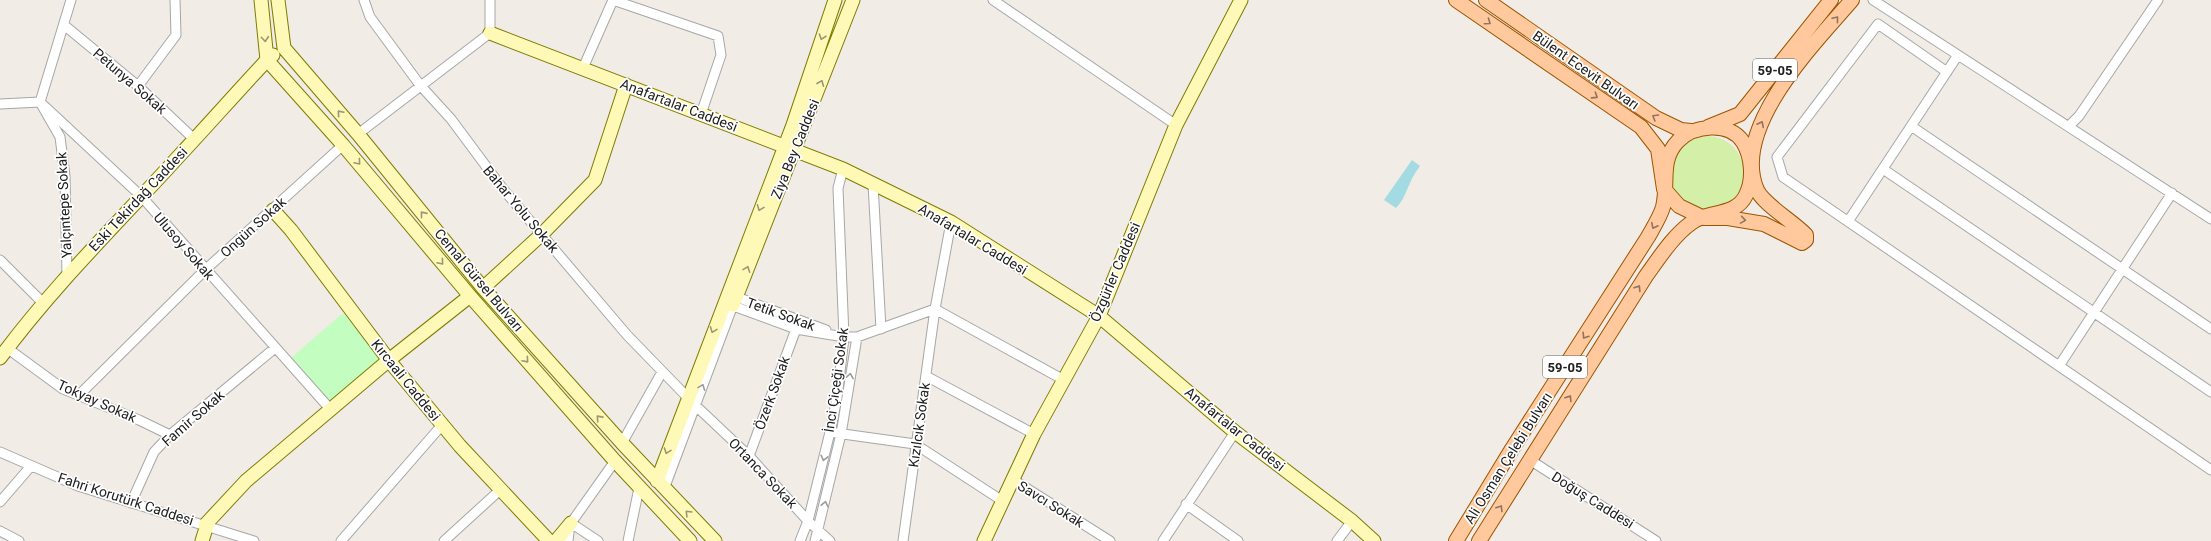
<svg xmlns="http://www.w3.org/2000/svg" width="2211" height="541" viewBox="0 0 2211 541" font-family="Roboto,sans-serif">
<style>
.grass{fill:#d4efa8}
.park{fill:#c3fec0}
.water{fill:#a3dbe2}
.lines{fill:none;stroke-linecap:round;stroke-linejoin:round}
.street-casing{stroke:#a7a7a7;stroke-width:11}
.secondary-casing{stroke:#7e7c00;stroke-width:15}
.primary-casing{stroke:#9c5500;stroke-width:16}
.street{stroke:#fff;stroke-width:9}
.secondary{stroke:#fef9b7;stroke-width:13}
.primary{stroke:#ffc99d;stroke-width:14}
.oneway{stroke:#90745e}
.oneway2{stroke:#9a9773}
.oneway3{stroke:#9b9b9b}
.labels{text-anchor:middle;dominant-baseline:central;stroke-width:3.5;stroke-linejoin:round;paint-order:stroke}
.shield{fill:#fff;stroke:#636363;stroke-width:1}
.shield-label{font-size:13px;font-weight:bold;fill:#202020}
.street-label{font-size:14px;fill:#202020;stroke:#fff}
</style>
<rect width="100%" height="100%" fill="#f1ece6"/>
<path class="grass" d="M1670 173a37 37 0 1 1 74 0a37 37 0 1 1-74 0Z"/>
<path class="park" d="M343 313 381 359 329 403 291 358Z"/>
<path class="water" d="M1412 160 1420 166C1408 181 1407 197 1396 208L1384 200Z"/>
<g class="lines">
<g class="street-casing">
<path id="street" d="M364 0 370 17 420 85 451 119 503 189 627 335 695 405 749 456 808 521 830 541
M613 0 718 36 721 55 701 114
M993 0 1176 125
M1873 0 2211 219
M64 25 138 86 194 139
M583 68 613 0
M1947 72 1878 24 1777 157 1783 177 2211 470
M138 86 176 35 175 0
M0 104 40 102 141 196 331 410
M1911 126 2211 329
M2069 126 2079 116 2158 0
M358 134 490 33V0
M1883 169 2211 392
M873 184 881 329
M1849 220 1958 55
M0 260 43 303
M67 276 65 176 60 137 40 102 71 0
M731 295 826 330
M728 304 796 329 844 337H857L935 309
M935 309 1062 379
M7 348 63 389 139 420 170 435
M2059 366 2172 193
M926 376 1034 434
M79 395 205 270 343 145
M836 433 915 444 1001 500
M622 443 662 372
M0 452 78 486 254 541
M749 456 796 329
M1530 460 1656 541
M1012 479 1110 541
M664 489 733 305
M0 502 31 466
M131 503 154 452 170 435 275 348
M1186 504 1238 541
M0 531 19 541
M341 541 442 425
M444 541 500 490
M568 541 570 524
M598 541 571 523 615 461
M628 541 639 488
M800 541 808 521 830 432 837 398 844 337 838 188 843 169
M815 541 841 434 857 337
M903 541 935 309 951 222
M1163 541 1235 432
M1337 541 1352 521"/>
</g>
<g class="secondary-casing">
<path id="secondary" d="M261 0 267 60 343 145 470 296 615 461 690 541
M278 0 284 48 358 134 483 288 622 443 715 541
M490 33 843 169 951 222 1099 316 1235 432 1352 521 1374 541
M273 210 291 230 391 363 460 446 549 541
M483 288 542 234 595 180 626 85
M733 305 853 0
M0 358C54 285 118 223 179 156 208 125 237 92 267 60L273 55
M657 481 793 125 835 0
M205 525 246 481 389 360 470 296
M202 541 207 525
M556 541 571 523
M984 541 1034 434 1099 316 1176 125 1241 0"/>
</g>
<g class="primary-casing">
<path id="primary" d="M1456 0 1641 127 1658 149 1664 189 1679 206 1704 218H1728L1764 224 1802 243 1806 240V235C1794 222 1763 204 1757 190 1730 128 1815 43 1852 0
M1486 0 1656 118 1681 130 1691 131
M1708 127 1740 114 1831 0
M1456 541 1512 449 1648 237C1653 228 1660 217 1663 207 1669 183 1659 161 1678 141 1694 125 1729 121 1743 142 1752 157 1754 179 1746 195 1736 217 1707 210 1691 223 1673 236 1659 258 1646 276L1479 541"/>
</g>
<use href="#street" class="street"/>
<use href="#secondary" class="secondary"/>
<use href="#primary" class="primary"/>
</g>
<defs><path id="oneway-chevron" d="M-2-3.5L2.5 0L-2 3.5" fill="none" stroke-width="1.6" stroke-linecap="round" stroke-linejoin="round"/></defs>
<g class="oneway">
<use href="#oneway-chevron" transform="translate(1836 19) rotate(-50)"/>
<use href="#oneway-chevron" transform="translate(1488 22) rotate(35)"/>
<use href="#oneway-chevron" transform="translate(1595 96) rotate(33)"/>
<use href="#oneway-chevron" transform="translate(1655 117) rotate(-149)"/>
<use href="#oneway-chevron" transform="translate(1761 124) rotate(-63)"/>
<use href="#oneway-chevron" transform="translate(1743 220) rotate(9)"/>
<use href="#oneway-chevron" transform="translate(1654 226) rotate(116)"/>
<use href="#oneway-chevron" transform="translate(1638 288) rotate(-58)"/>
<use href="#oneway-chevron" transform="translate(1585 336) rotate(123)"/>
<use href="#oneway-chevron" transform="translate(1569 398) rotate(-58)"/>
<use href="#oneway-chevron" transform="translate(1500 508) rotate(-58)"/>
</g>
<g class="oneway2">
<use href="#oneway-chevron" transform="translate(822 37) rotate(109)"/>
<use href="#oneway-chevron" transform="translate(265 39) rotate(85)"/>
<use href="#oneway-chevron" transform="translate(821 83) rotate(-68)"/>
<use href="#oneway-chevron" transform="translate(340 113) rotate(-131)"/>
<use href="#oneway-chevron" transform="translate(358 162) rotate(50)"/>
<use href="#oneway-chevron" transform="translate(760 208) rotate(111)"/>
<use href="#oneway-chevron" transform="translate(423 214) rotate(-129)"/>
<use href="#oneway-chevron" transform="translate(441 262) rotate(50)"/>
<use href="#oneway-chevron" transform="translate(747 269) rotate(-69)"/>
<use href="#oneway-chevron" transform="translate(713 330) rotate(111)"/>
<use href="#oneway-chevron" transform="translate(526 360) rotate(49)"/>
<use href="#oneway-chevron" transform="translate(599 418) rotate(-132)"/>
<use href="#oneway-chevron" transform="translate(667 451) rotate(110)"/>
<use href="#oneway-chevron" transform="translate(688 513) rotate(-135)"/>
</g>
<g class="oneway3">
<use href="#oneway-chevron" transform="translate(850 376) rotate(-81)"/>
<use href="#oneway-chevron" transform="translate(702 387) rotate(-69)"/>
<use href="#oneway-chevron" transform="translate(824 458) rotate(104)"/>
<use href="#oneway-chevron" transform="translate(825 504) rotate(-77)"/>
</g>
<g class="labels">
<g class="shield">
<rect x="1753" y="59" width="44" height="22" rx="3"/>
<rect x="1543" y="356" width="44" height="22" rx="3"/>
</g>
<g class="shield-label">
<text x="1775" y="70">59-05</text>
<text x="1565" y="367">59-05</text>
</g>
<g class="street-label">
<text transform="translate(1586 70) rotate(35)">Bülent Ecevit Bulvarı</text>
<text transform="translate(130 81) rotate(41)">Petunya Sokak</text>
<text transform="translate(679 105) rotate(21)">Anafartalar Caddesi</text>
<text transform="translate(795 149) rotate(-68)">Ziya Bey Caddesi</text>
<text transform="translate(138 199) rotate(-47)">Eski Tekirdağ Caddesi</text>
<text transform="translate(64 205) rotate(-93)">Yalçıntepe Sokak</text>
<text transform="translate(521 209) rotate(50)">Bahar Yolu Sokak</text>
<text transform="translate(253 227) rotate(-42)">Ongün Sokak</text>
<text transform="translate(973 239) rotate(31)">Anafartalar Caddesi</text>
<text transform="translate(184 246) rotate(49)">Ulusoy Sokak</text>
<text transform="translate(1115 272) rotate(-67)">Özgürler Caddesi</text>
<text transform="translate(479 280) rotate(50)">Cemal Gürsel Bulvarı</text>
<text transform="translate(781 314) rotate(20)">Tetik Sokak</text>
<text transform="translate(406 380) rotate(51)">Kırcaali Caddesi</text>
<text transform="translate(836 380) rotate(-82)">İnci Çiçeği Sokak</text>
<text transform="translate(772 393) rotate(-70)">Özerk Sokak</text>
<text transform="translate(97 401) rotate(24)">Tokyay Sokak</text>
<text transform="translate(193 418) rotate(-41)">Famir Sokak</text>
<text transform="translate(919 425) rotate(-82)">Kızılcık Sokak</text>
<text transform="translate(1235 429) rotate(39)">Anafartalar Caddesi</text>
<text transform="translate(1508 458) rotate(-58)">Ali Osman Çelebi Bulvarı</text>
<text transform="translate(763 473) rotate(46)">Ortanca Sokak</text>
<text transform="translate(126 499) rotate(18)">Fahri Korutürk Caddesi</text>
<text transform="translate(1593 500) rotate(32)">Doğuş Caddesi</text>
<text transform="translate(1051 504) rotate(32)">Savcı Sokak</text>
</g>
</g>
</svg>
